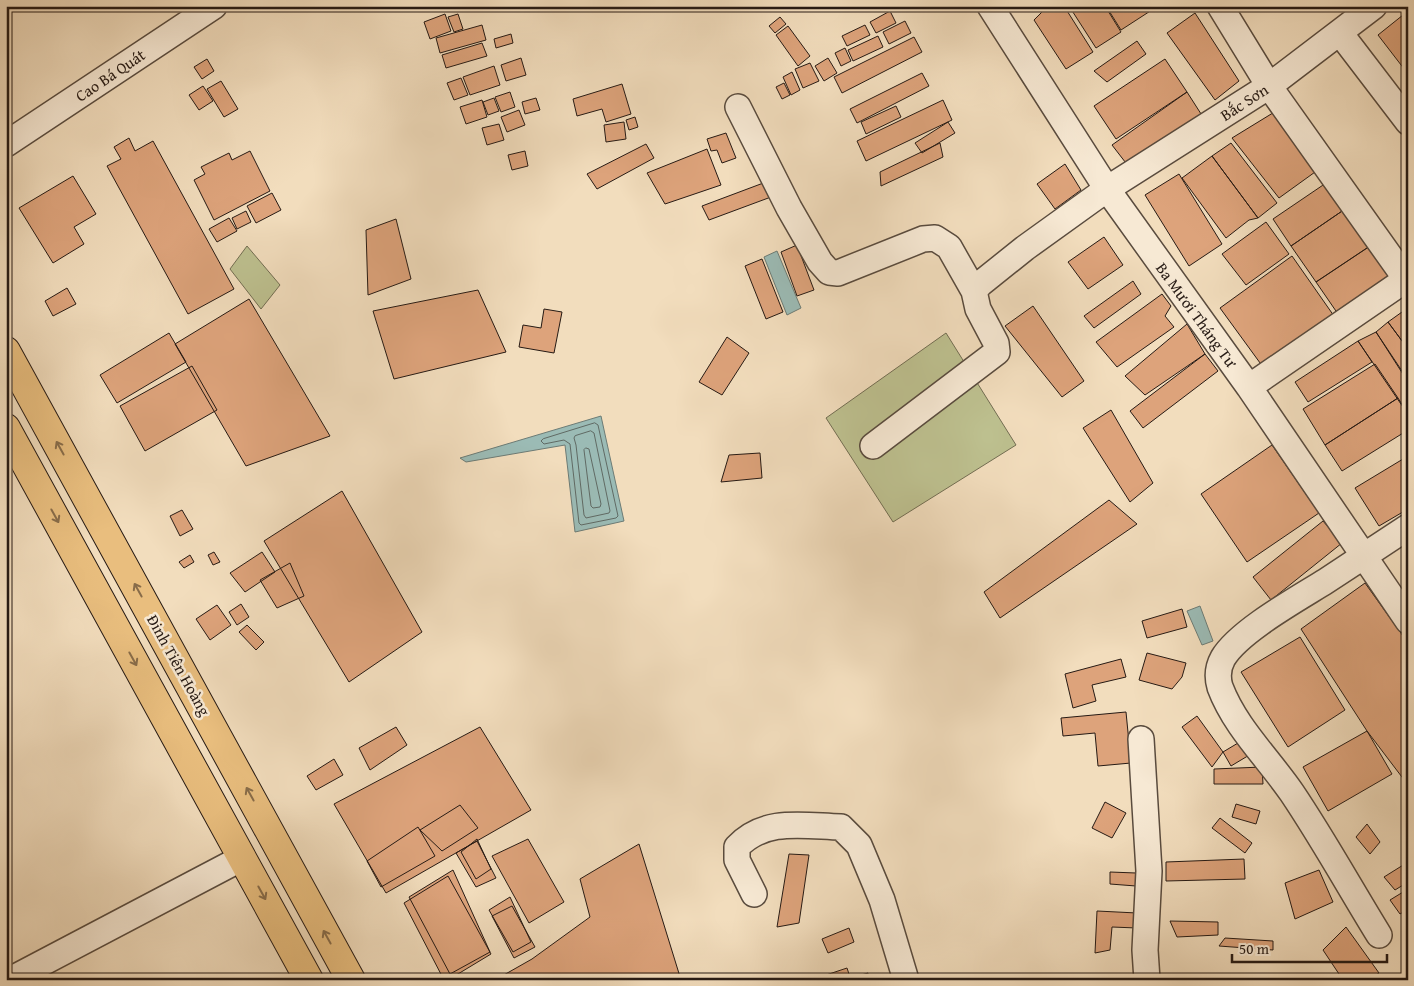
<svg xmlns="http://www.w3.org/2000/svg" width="1414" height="986" viewBox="0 0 1414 986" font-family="'Gentium Book Plus',serif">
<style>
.green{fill:#bdc08f;stroke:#726d52}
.water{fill:#9bbbb5;stroke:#6c7b75}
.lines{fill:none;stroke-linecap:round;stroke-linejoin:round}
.shore{stroke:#606a64;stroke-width:1}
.building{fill:#dda37b;stroke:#261a14}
.minor-casing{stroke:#594b3e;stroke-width:28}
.highway-casing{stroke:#261a14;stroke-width:30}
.minor{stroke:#f7e9d4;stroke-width:25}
.highway{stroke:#e9be7e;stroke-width:28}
.oneway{stroke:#886c49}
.labels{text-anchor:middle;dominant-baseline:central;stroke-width:5;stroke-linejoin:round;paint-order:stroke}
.street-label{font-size:16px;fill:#261a14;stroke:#f7e9d4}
</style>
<rect width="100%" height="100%" fill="#f2ddbd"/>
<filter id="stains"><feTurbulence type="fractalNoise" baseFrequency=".004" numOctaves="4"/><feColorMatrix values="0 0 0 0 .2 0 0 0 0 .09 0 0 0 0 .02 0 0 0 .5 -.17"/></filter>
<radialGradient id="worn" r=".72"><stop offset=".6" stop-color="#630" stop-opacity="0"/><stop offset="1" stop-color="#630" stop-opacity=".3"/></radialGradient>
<path class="green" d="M247 246 280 285 261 309 230 269Z
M946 333 1016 445 893 522 826 418Z"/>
<path class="water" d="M777 251 801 308 787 315 764 257Z
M601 416 624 521 575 532 565 445 466 462 460 458Z
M1200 606 1213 641 1202 645 1187 611Z"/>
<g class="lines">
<path class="shore" d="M595 423 598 425 618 516 616 518 581 525 579 523 570 444 564 440 544 444 541 441 543 439Z
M591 431 594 433 610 511 609 513 586 518 584 515 576 445 574 438 575 436Z
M586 448 589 449 601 504 600 507 593 508 591 506 584 450Z"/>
</g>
<path class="building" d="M1048 6H1064L1093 52 1066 69 1034 20Z
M1069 6H1105L1121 32 1096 48Z
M1106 6H1158L1121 30Z
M890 11 896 23 876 33 870 22Z
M1408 11V74L1378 35Z
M1195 13 1239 81 1215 100 1167 33Z
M445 14 451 31 430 39 424 22Z
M458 14 463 29 454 32 448 17Z
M780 17 786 24 775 33 769 26Z
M905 21 911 33 889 44 883 32Z
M482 25 486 40 440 53 436 38Z
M865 25 870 35 847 46 842 36Z
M788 26 810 56 798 66 776 35Z
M511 34 513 43 496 48 494 39Z
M878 36 883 47 853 61 848 50Z
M914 37 922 52 842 93 834 77Z
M1137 41 1146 54 1107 82 1094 71Z
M482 43 487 56 446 68 442 55Z
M845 48 851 61 841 66 835 53Z
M521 58 526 75 506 81 501 65Z
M828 58 837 73 824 81 815 66Z
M207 59 214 71 202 79 194 67Z
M1165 59 1187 92 1116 139 1094 106Z
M810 63 819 81 803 88 795 69Z
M494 66 500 85 470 95 463 77Z
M792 72 800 90 791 95 783 77Z
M922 73 929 86 857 123 850 109Z
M461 78 468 95 454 100 447 83Z
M221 81 238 109 224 117 207 89Z
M784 83 790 95 782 99 776 87Z
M622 84 631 114 606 122 602 109 577 116 573 99Z
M203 86 213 101 199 110 189 95Z
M510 92 515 107 501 112 495 97Z
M1187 92 1203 117 1129 167 1112 145Z
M494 98 499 111 488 115 483 102Z
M536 98 540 110 525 114 522 102Z
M482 100 487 117 466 124 460 107Z
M943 100 952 120 866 161 857 141Z
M896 106 901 117 866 134 861 122Z
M1281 108 1322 167 1279 198 1232 138Z
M519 110 525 125 507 132 501 117Z
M635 117 638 127 629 130 626 120Z
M624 122 626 139 606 142 604 125Z
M948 122 955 133 922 153 915 143Z
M499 124 504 140 487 145 482 128Z
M726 133 736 158 722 163 717 150 711 151 707 139Z
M129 138 135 151 153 141 234 289 188 314 107 166 121 159 114 147Z
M940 143 943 157 881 186 880 172Z
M1231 143 1277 203 1258 218 1212 156Z
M646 144 654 158 597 189 587 174Z
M707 149 721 185 665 204 647 173Z
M250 151 270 191 214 220 194 180 205 174 201 167 229 153 232 160Z
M525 151 528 166 512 170 508 155Z
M1212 156 1258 218 1249 220 1226 238 1182 178Z
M1065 164 1081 190 1055 209 1037 184Z
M1179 174 1222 244 1189 266 1145 195Z
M73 176 96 214 74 227 84 244 53 263 19 208Z
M1329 181 1348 207 1291 246 1273 219Z
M766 182 771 197 709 220 702 206Z
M272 193 281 210 256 223 247 206Z
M1348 207 1373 244 1316 282 1291 246Z
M246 211 251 222 237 229 232 218Z
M229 218 237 231 217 242 209 229Z
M396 219 411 279 368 295 366 230Z
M1266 222 1289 254 1246 285 1222 254Z
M1104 237 1123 265 1088 289 1068 262Z
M1373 244 1394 275 1338 314 1316 282Z
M797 245 814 290 797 296 781 252Z
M1292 256 1334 316 1263 367 1220 308Z
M762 259 783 312 766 319 745 266Z
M1133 281 1141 294 1094 328 1084 316Z
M67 288 76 304 53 316 45 301Z
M478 290 506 352 394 379 373 311Z
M1162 294 1171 306 1165 316 1174 327 1117 367 1096 342Z
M249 299 330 436 246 466 175 344Z
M1033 306 1084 381 1062 397 1005 326Z
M544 309 562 312 554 353 519 347 523 325 541 328Z
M1402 312 1408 319V349L1388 322Z
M1388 322 1408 349V380L1376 332Z
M1187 324 1205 354 1145 395 1125 376Z
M1376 332 1408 382V404L1403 407 1358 341Z
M169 333 186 362 117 403 100 375Z
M727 337 749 353 722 395 699 382Z
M1358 341 1372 362 1308 402 1295 382Z
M1205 354 1218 371 1143 428 1130 411Z
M1375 364 1398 398 1325 445 1303 409Z
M192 366 217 410 145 451 120 406Z
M1398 398 1408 414V430L1342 471 1325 445Z
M1111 410 1153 483 1130 502 1083 428Z
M1272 445 1319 513 1247 562 1201 494Z
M760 453 762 478 721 482 729 455Z
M1408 456V509L1379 526 1355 488Z
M342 491 422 632 349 682 264 541Z
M1109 500 1137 524 1000 618 984 592Z
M182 510 193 529 180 536 170 516Z
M1323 521 1342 543 1271 600 1253 577Z
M214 552 220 562 213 565 208 555Z
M262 552 275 572 245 592 230 573Z
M190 555 194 562 184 568 179 562Z
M290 563 304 596 277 608 260 580Z
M1365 583 1408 643V785L1367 731 1301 629Z
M241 604 249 617 237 625 229 612Z
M217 605 231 625 210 640 196 619Z
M1182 609 1187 627 1147 638 1142 621Z
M247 625 264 642 256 650 239 632Z
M1300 637 1345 710 1288 747 1241 672Z
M1147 653 1186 663 1182 677 1172 689 1139 680Z
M1121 659 1126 677 1092 685 1096 701 1073 708 1065 674Z
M1126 712 1131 763 1098 766 1095 733 1063 736 1061 718Z
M1197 716 1223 752 1212 767 1182 727Z
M396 727 407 745 370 770 359 748Z
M480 727 531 810 386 893 334 804Z
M1367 731 1392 774 1328 811 1303 767Z
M1248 737 1256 751 1231 766 1223 752Z
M334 759 343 775 316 790 307 776Z
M1262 767 1263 784H1214V769Z
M1105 802 1126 813 1112 838 1092 828Z
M1236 804 1260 811 1256 824 1232 817Z
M460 805 478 828 442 851 420 830Z
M1220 818 1252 843 1245 853 1212 828Z
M1367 824 1380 842 1370 854 1356 837Z
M418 827 435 856 381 887 367 861Z
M477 839 491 869 476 879 461 852Z
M528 839 564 902 529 923 492 856Z
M477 841 496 878 476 887 456 853Z
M639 844 681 980H495L532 959 590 917 580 879Z
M789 854 809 855 799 923 777 927Z
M1244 859 1245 879 1166 881V862Z
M1408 862V882L1395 890 1384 877Z
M453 870 490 952 450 974 409 897Z
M1319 870 1333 902 1295 919 1285 883Z
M1110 872 1136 873V886L1110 884Z
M448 876 491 954 448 980H444L404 903Z
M1408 889V909L1400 914 1390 900Z
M510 897 531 942 513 952 489 910Z
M512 906 535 947 514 958 492 916Z
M1097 911 1137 913V928L1112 927 1110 950 1095 953Z
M1170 921 1218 922V935L1177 937Z
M1346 927 1379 973 1368 980H1343L1323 950Z
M849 928 854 942 828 953 822 939Z
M1225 938 1273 941V950L1219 946Z
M847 968 851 980H821L820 977Z
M868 973 867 980H844Z
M1121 975H1136L1137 980H1120Z"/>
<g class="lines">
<g class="minor-casing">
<path id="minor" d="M990 6 1107 189 1249 387 1408 621
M1220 6 1269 86 1406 279
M1340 33 1408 122
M738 107 789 208 820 262 829 272 838 273 923 239 935 238 949 247 974 291
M6 144 214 6
M1249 387 1408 278
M873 446 997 352 996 343 978 309 974 291 980 284 1025 248 1107 189 1269 86 1374 6
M1141 739 1149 871 1145 950 1147 980
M754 894 737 860V847C765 817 804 826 841 827L859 845 882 900 906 980
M1379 935C1350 888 1323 839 1292 793 1268 758 1235 727 1220 687 1217 677 1218 667 1223 658 1239 631 1299 598 1326 581 1353 563 1381 545 1408 527
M10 980 242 858"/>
</g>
<g class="highway-casing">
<path id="highway" d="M6 351 351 980
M6 428 309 980"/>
</g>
<use href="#minor" class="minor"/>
<use href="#highway" class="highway"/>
</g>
<defs><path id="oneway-shaft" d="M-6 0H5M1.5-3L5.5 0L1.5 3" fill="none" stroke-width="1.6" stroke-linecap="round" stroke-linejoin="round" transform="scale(1.25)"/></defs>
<g class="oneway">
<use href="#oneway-shaft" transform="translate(60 448) rotate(-119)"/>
<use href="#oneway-shaft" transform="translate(55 516) rotate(61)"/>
<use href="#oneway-shaft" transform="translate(138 590) rotate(-119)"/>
<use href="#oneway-shaft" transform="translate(133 659) rotate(61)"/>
<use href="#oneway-shaft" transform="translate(250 794) rotate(-119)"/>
<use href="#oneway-shaft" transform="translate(262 893) rotate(61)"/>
<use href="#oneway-shaft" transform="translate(327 937) rotate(-119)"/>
</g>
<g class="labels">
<g class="street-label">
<text transform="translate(110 75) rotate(-34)">Cao Bá Quát</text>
<text transform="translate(1244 102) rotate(-33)">Bắc Sơn</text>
<text transform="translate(1197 315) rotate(54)">Ba Mươi Tháng Tư</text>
<text transform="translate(179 665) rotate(61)">Đinh Tiên Hoàng</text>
</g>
</g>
<rect width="1414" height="986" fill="none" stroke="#f2ddbd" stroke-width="25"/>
<rect x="8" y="8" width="1399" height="971" fill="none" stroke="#261a14" stroke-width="2.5"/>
<rect x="12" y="12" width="1389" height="961" fill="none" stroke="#261a14"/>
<path d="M1232 954v8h155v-8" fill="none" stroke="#261a14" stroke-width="2.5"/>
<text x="1239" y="954" font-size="15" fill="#261a14" stroke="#f7e9d4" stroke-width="4" paint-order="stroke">50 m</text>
<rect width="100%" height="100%" filter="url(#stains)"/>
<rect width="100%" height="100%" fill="url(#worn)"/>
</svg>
